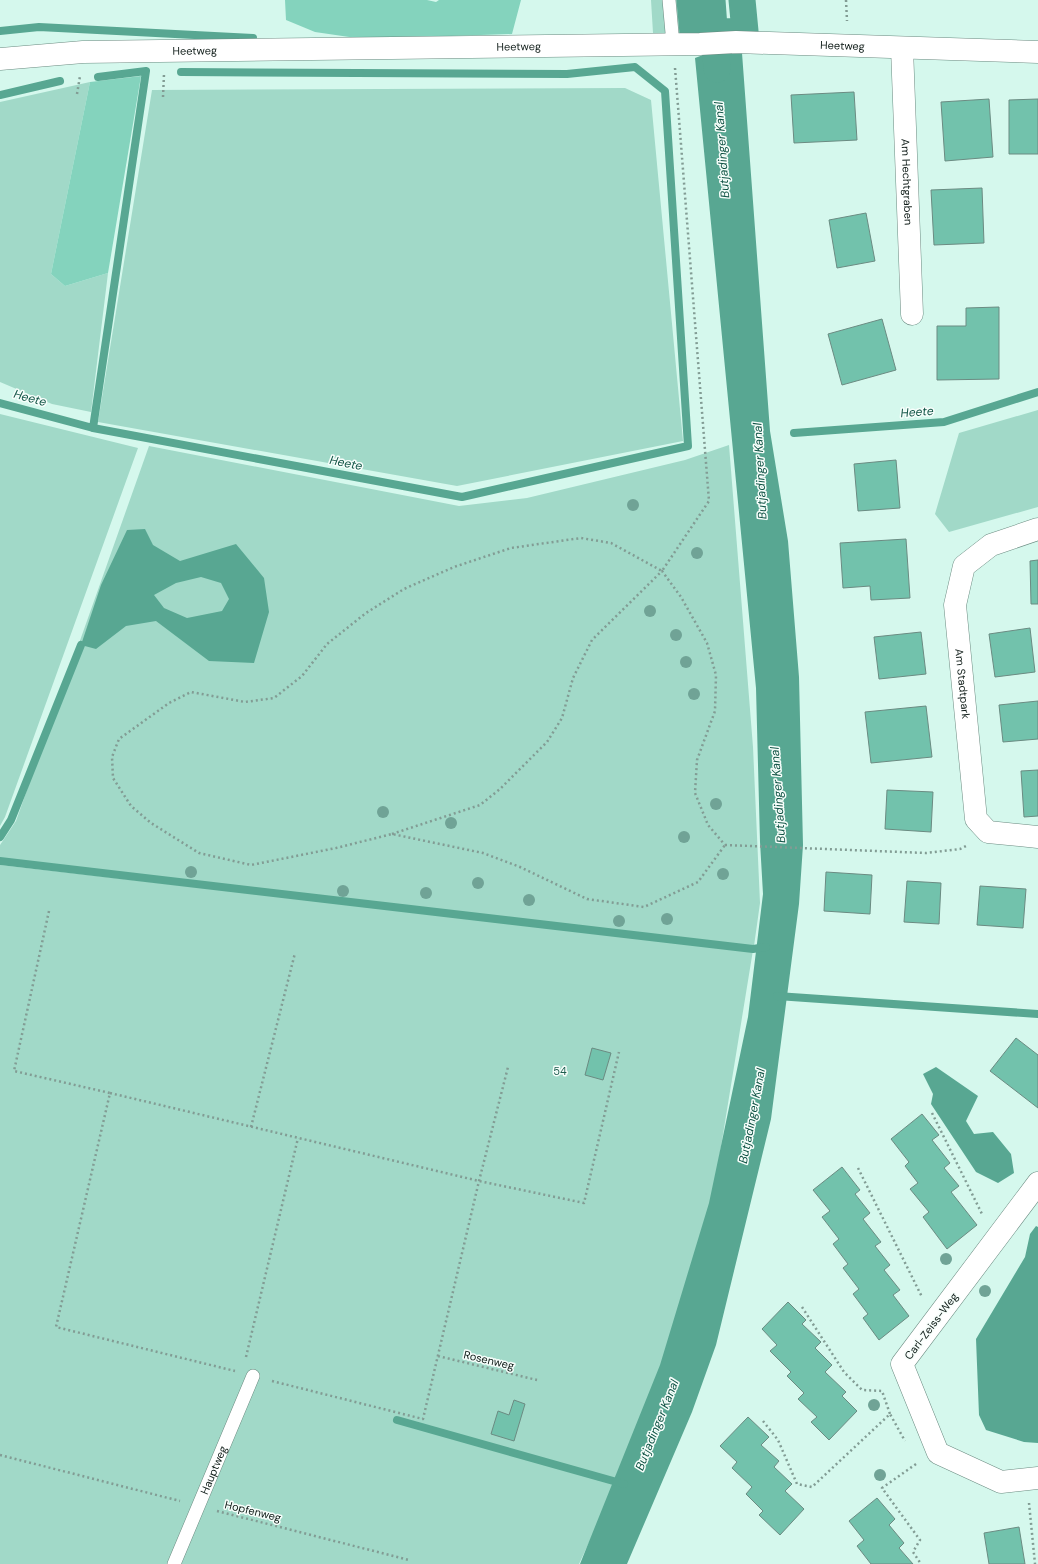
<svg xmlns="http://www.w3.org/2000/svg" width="1038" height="1564" viewBox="0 0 1038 1564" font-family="'DM Sans',sans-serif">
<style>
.green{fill:#a1d9c8}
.forest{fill:#84d3bd}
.water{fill:#58a792;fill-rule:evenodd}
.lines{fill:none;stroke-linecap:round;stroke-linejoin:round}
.stream{stroke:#58a792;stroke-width:8}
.canal{stroke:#58a792;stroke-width:27}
.building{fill:#72c2ac;stroke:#6b8b82}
.lane-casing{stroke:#6b8b81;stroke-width:14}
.street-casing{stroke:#6b8b81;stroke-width:23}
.path{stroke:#829c94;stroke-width:2.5;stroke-dasharray:2 3;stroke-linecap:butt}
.lane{stroke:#fff;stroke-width:13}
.street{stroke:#fff;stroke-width:22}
.tree{fill:#70a396}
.labels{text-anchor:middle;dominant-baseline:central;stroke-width:3;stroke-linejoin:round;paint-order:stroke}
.street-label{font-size:11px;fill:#0e1b17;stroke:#f7fefb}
.park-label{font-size:11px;fill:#1d5d4e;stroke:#f7fefb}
.water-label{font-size:12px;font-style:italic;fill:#0f5344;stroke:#f7fefb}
</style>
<rect width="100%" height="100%" fill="#d5f8ed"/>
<path class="green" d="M651 0H690L693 33H653Z
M90 82 51 274 65 286 108 273 91 412 52 404 0 382V102Z
M625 88 651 100 683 441 457 486 98 422 152 90Z
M1038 410V507L949 532 935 514 959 433Z
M0 414 138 448 5 817 0 826Z
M729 445 753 747 760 903 754 946 0 858V845L16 821 149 446 459 506 527 498 685 460Z
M0 865 753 950 705 1245 642 1428 579 1564H0Z"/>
<path class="forest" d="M285 0H427L436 2 439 0H521L512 34 363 39 315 32 286 20Z
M141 76 108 273 65 286 51 274 90 82Z"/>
<path class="water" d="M730 32 732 54 742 53 770 431 788 541 799 677 803 845 799 904 771 1119 716 1345 692 1412 627 1564H580L660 1365 709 1203 748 1017 763 894 760 842 756 688 695 58 703 55 701 33Z
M145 529 153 545 180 561 236 544 264 578 269 612 254 663 209 661 156 621 126 626 96 649 81 645 101 585 127 530ZM201 577 221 583 229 599 222 611 187 618 164 608 154 595 176 583Z
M936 1067 978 1096 966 1121 974 1134 993 1132 1011 1154 1014 1173 998 1183 976 1172 931 1104 933 1094 923 1074Z
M1036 1226 1038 1227V1443L1024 1442 986 1430 979 1415 976 1339 1025 1257 1030 1234Z"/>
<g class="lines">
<path class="stream" d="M0 31 39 27 253 38
M0 95 60 81
M0 403 93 428 462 497 688 446 665 91 635 67 567 74 181 72
M93 428 146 71 98 77
M794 433 944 422 1038 392
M0 837 11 820 81 645
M0 861 753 949 766 947
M777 996 1038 1014
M397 1420 624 1484"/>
<path class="canal" d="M690 0 693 33 745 31 742 0
M712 0 717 69"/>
</g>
<path class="building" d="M854 92 857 140 794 143 791 95Z
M989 99 993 157 945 161 941 102Z
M1038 99V154H1009V100Z
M982 188 984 243 934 245 931 190Z
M866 213 875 261 837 268 829 220Z
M999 307V379L937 380V326H966V308Z
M882 319 896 370 842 385 828 334Z
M896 460 900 508 858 511 854 464Z
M906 539 910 598 871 600 870 586 843 588 840 543Z
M1038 560V604H1031L1030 561Z
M1030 628 1035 672 995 677 989 634Z
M921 632 926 674 879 679 874 637Z
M1038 701V739L1003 742 999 705Z
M926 706 932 757 871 763 865 712Z
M1038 770V816L1024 817 1021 771Z
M887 790 933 792 931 832 885 829Z
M826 872 872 875 870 914 824 911Z
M907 881 941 883 939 924 904 922Z
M980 886 1026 889 1023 928 977 925Z
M1016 1038 1038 1055V1108L990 1071Z
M592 1048 611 1053 603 1080 585 1075Z
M922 1114 939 1135 932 1140 950 1163 944 1168 959 1186 951 1192 977 1225 947 1249 923 1217 929 1212 910 1189 918 1183 905 1166 909 1162 891 1139Z
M842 1167 860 1190 855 1194 870 1213 863 1219 881 1242 875 1246 890 1265 884 1270 900 1290 893 1295 909 1316 879 1340 863 1318 868 1314 853 1294 859 1289 843 1268 848 1264 833 1244 839 1239 822 1217 830 1211 813 1190Z
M788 1302 806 1320 802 1324 821 1342 815 1348 832 1365 825 1372 846 1392 842 1396 857 1411 829 1440 811 1422 817 1417 798 1399 804 1393 787 1376 791 1372 770 1351 777 1345 762 1329Z
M514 1400 525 1404 514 1441 491 1434 498 1411 509 1415Z
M748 1417 769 1437 761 1445 779 1461 774 1467 792 1484 785 1491 804 1509 780 1535 759 1515 763 1511 746 1494 752 1487 732 1468 737 1462 720 1446Z
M877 1498 895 1519 889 1525 904 1543 899 1548 913 1564H871L857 1546 864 1540 849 1521Z
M1019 1527 1025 1564H989L984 1533Z"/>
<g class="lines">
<g class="lane-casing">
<g id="lane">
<path d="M669 0 673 44"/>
<path id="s1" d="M174 1564 253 1376"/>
</g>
</g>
<g class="street-casing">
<g id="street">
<path id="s2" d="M902 48 912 314"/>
<path id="s3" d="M0 59 83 52 700 44 736 42 1038 52"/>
<path id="s4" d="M1038 529 991 545 964 566 955 605 976 819 988 832 1038 837"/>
<path d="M1038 1183 902 1364 938 1453 1001 1482 1038 1478"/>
</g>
</g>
<path class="path" d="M846 0 847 21
M675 68 709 501 662 571 611 543 581 538 511 548 454 567 404 589 366 613 327 644 302 676 274 698 245 702 191 692 169 703 119 739 112 757 113 778 131 806 151 823 199 853 251 865 336 848 392 834 483 853 520 867 587 899 644 907 698 882 725 845
M77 94 80 76
M163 97 164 74
M392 834 480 805 500 789 547 742 562 718 573 678 592 640 662 571 681 597 707 643 716 675 715 711 697 760 695 793 708 825 725 845
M725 845 926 853 960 849 968 845
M49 911 14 1071 110 1093 56 1327 235 1371
M110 1093 479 1181 584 1203 619 1052
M932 1113 983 1216
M251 1127 295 953
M858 1168 922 1297
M802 1307 844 1372 862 1390 882 1391 890 1414
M438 1356 537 1380
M246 1357 298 1138
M272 1381 423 1419 479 1181 508 1067
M763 1421 778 1440 797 1484 812 1487 890 1414 905 1441
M0 1455 180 1501
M916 1464 882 1488 920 1540 913 1552 921 1564
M1029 1503 1035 1564
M217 1511 409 1560"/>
<use href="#lane" class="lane"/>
<use href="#street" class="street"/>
</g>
<g class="tree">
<circle cx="633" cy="505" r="6"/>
<circle cx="697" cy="553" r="6"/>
<circle cx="650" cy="611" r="6"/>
<circle cx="676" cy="635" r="6"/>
<circle cx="686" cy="662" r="6"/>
<circle cx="694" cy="694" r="6"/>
<circle cx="716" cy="804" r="6"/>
<circle cx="383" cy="812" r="6"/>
<circle cx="451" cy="823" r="6"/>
<circle cx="684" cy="837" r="6"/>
<circle cx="191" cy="872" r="6"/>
<circle cx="723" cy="874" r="6"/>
<circle cx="478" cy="883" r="6"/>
<circle cx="343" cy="891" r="6"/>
<circle cx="426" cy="893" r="6"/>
<circle cx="529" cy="900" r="6"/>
<circle cx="667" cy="919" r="6"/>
<circle cx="619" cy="921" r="6"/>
<circle cx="946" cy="1259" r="6"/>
<circle cx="985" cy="1291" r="6"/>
<circle cx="874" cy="1405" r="6"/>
<circle cx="880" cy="1475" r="6"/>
</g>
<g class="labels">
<g class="street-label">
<text stroke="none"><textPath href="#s3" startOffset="843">Heetweg</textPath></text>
<text stroke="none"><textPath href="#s3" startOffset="519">Heetweg</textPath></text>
<text stroke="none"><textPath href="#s3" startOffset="195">Heetweg</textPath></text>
<text stroke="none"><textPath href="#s2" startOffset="134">Am Hechtgraben</textPath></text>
<text stroke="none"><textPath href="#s4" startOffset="203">Am Stadtpark</textPath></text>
<text transform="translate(931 1326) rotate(-53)">Carl-Zeiss-Weg</text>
<text transform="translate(489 1360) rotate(13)">Rosenweg</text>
<text stroke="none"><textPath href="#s1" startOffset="102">Hauptweg</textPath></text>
<text transform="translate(253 1511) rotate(14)">Hopfenweg</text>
</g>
<g class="park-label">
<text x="560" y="1071">54</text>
</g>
<g class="water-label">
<text transform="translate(722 150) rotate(-94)">Butjadinger Kanal</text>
<text transform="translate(30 398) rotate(15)">Heete</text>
<text transform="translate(917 412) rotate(-4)">Heete</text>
<text transform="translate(346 463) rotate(11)">Heete</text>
<text transform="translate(760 471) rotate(-93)">Butjadinger Kanal</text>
<text transform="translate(778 795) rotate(-94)">Butjadinger Kanal</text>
<text transform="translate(752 1116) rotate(-79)">Butjadinger Kanal</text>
<text transform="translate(657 1425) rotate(-68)">Butjadinger Kanal</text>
</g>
</g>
</svg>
